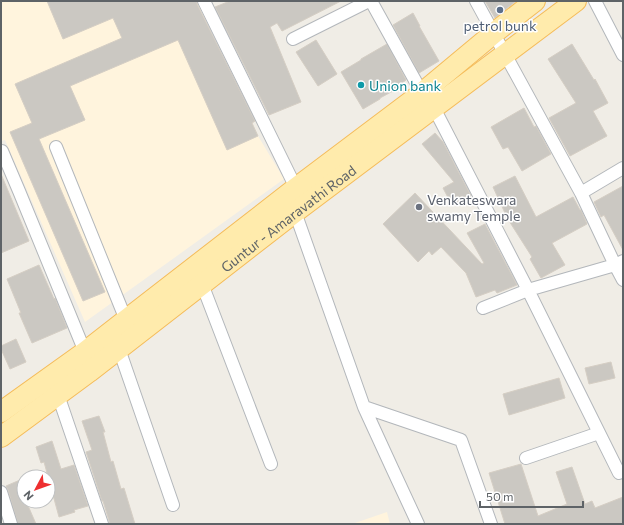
<svg xmlns="http://www.w3.org/2000/svg" width="624" height="525" viewBox="0 0 624 525" font-family="Commissioner,sans-serif">
<style>
.commercial{fill:#fff4dd}
.building{fill:#cbc8c2;stroke:#d5cec4}
.lines{fill:none;stroke-linecap:round;stroke-linejoin:round}
.minor-casing{stroke:#b3b7bb;stroke-width:14}
.primary-casing{stroke:#f5bc5a;stroke-width:22}
.minor{stroke:#fff;stroke-width:12}
.primary{stroke:#ffebac;stroke-width:20}
.service-dot{fill:#5c6f8a;stroke:#fff;stroke-width:1.5}
.culture-dot{fill:#0f9aa8;stroke:#fff;stroke-width:1.5}
.worship-dot{fill:#6b7280;stroke:#fff;stroke-width:1.5}
.labels{text-anchor:middle;dominant-baseline:central;stroke-width:3;stroke-linejoin:round;paint-order:stroke}
.service-label{font-size:14px;fill:#4e5e75;stroke:#fff}
.culture-label{font-size:14px;fill:#0d838f;stroke:#fff;text-anchor:start}
.worship-label{font-size:14px;fill:#5b616d;stroke:#fff;text-anchor:start}
.street-label{font-size:14px;fill:#5e6367;stroke:#fff}
</style>
<rect width="100%" height="100%" fill="#f0ede6"/>
<path class="commercial" d="M1 1H197L258 136 284 179 85 322 5 140 1 141Z
M387 512 390 524H352Z"/>
<path class="building" d="M47 1H197V4L255 121 252 123 258 136 227 150 178 40 70 86 85 120 39 139 105 292 83 301 10 132 32 123 15 84 122 38 113 18 63 39Z
M230 1H341L282 31 277 23 270 27 301 102 269 115 215 7Z
M485 1H516L495 18Z
M413 13 420 26H419L439 61 419 73 393 25Z
M316 40 337 74 318 86 296 52Z
M387 44 406 80 402 83 404 85 380 98V99L363 109 341 72 361 60V59Z
M572 44 594 80 595 79 608 103 593 111 607 136 570 156 549 118 576 103 548 59Z
M524 108 534 127 536 126 551 154 522 171 508 147 503 149 491 127Z
M435 133 443 142 471 196 468 198 467 196 452 205 443 188 454 182 422 144Z
M1 174 29 241 1 253Z
M515 176 536 217 573 197 580 210H581L587 224 552 243 565 265 541 278 530 259 532 257 504 213H505L493 187Z
M623 186V250L604 215 601 217 594 202Z
M415 193 482 264 484 263 467 233 485 224 517 285 497 293 495 290 476 297 466 273 441 247 432 255 429 251 418 262 383 224Z
M39 265 54 299 55 298 67 328 32 343 19 313H21L7 279Z
M16 339 26 362 10 369 1 349V346Z
M611 362 615 378 589 384 585 368Z
M559 378 565 398 509 415 503 394Z
M99 416 105 432H103L111 462 113 461 121 489 124 488 135 524H110L103 501H102L89 461 86 452 92 450 82 421Z
M52 441 61 469 74 465 88 506 74 510 75 512 59 517 44 462 41 463 36 447Z
M521 464 538 516 567 504 556 472 572 467 585 504 592 501 595 508 623 497V524H505L489 473Z
M20 480 24 490V501H26L36 524H18L8 490 6 486Z"/>
<g class="lines">
<g class="minor-casing">
<path id="minor" d="M204 1 296 188
M371 1 422 93
M476 1 581 193 615 265 623 280
M595 1 623 55
M293 39 369 1
M434 108 528 290 619 473
M56 147 126 320
M2 151 19 191 85 352
M581 193 623 168
M295 212 364 407 392 468 418 524
M202 284 271 464
M483 308 528 290 615 265 623 261
M119 349 173 505
M58 395 102 524
M364 407 461 440 491 524
M526 458 599 433
M1 492 11 524"/>
</g>
<g class="primary-casing">
<g id="primary">
<path d="M1 412 85 352 126 320 296 188 422 93 494 33 535 1"/>
<path id="s1" d="M1 437 89 372 295 212 576 1"/>
</g>
</g>
<use href="#minor" class="minor"/>
<use href="#primary" class="primary"/>
</g>
<circle class="service-dot" cx="500" cy="10" r="4"/>
<circle class="culture-dot" cx="361" cy="85" r="4"/>
<circle class="worship-dot" cx="419" cy="207" r="4"/>
<g class="labels">
<g class="service-label">
<text x="500" y="25">petrol bunk</text>
</g>
<g class="culture-label">
<text x="369" y="85">Union bank</text>
</g>
<g class="worship-label">
<text x="427" y="199">Venkateswara<tspan x="427" dy="16">swamy Temple</tspan></text>
</g>
<g class="street-label">
<text stroke="none"><textPath href="#s1" startOffset="361">Guntur - Amaravathi Road</textPath></text>
</g>
</g>
<rect width="624" height="525" fill="none" stroke="#5e6367" stroke-width="4"/>
<g transform="translate(36 489) rotate(229)"><circle r="19" fill="#ffffff" stroke="#bfc1c2"/>
<path d="M0-3L7 15L0 10L-7 15Z" fill="#ee2f30"/>
<text y="-6" font-size="11" font-weight="bold" text-anchor="middle" fill="#5e6367">N</text>
</g>
<path d="M480 501v6h103v-6" fill="none" stroke="#5e6367" stroke-width="2"/>
<text x="486" y="501" font-size="12" fill="#5e6367" stroke="#ffffff" stroke-width="3" paint-order="stroke">50 m</text>
</svg>
